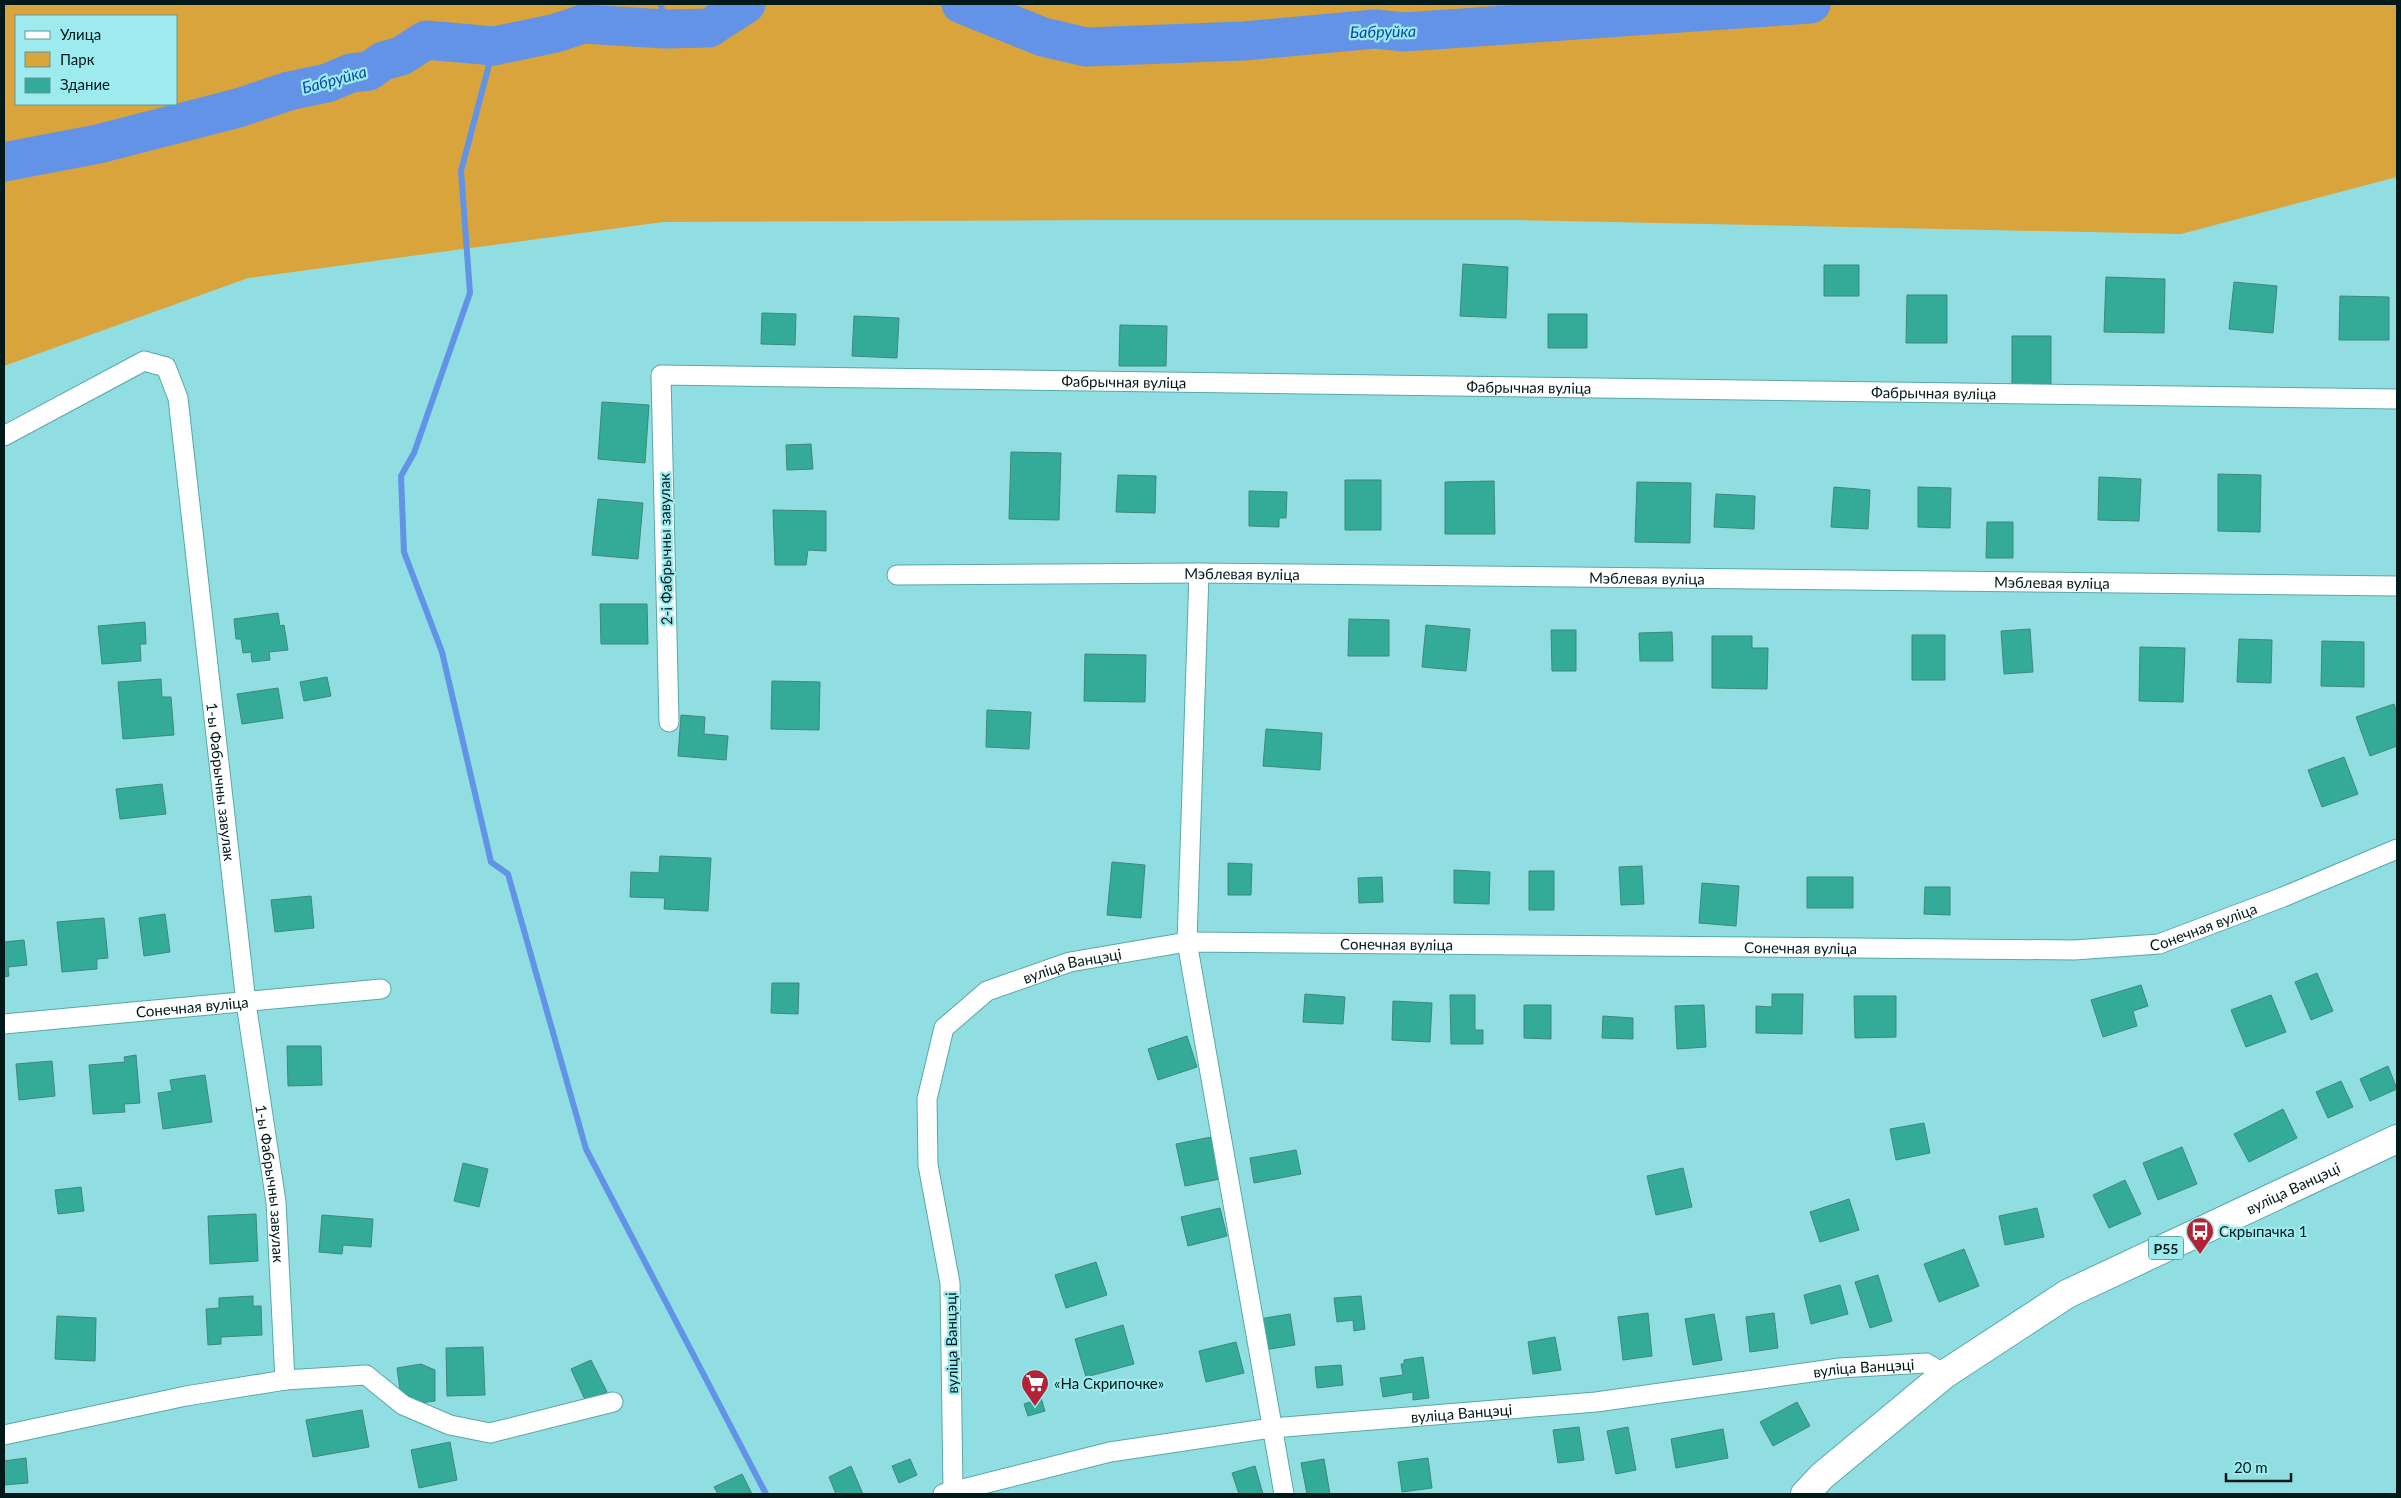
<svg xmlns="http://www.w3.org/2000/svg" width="2401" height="1498" viewBox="0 0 2401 1498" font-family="Lato,sans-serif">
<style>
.green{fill:#daa43c;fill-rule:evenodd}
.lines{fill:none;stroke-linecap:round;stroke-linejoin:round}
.stream{stroke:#6293e6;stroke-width:6}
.river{stroke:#6293e6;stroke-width:39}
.building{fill:#34ab99;stroke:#3e887b}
.street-casing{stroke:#59a7ab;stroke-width:21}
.primary-casing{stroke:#59a7ab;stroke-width:30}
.street{stroke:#fff;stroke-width:19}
.primary{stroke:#fff;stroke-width:28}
.labels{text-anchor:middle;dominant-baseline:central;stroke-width:4.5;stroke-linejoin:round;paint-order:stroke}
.shield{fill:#9debef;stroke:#30585a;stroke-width:1}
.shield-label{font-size:14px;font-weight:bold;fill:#02191a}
.street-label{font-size:15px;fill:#02191a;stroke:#9debef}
.poi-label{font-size:15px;fill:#02191a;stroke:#9debef;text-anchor:start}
.water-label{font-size:16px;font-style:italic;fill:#0a48a7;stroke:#9debef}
</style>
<rect width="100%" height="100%" fill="#90dee2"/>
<path class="green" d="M4 4H2397V177L2181 234 1517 220H1101L663 222 248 278 4 366ZM16 16H176V104H16Z"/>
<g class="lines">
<path class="stream" d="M661 4 665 29
M494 46 461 171 470 293 414 453 401 476 404 552 442 652 491 862 508 874 586 1149 766 1494"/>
<path class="river" d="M961 4 1043 37 1086 47 1243 41 1375 29 1404 32 1811 4
M4 162 98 144 238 108 289 91 327 83 351 73 369 71 383 61 401 56 426 40 494 46 556 33 583 24 665 29 709 28 746 4"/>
</g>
<path class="building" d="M1463 264 1508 267 1506 318 1460 316Z
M1824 265H1859V296H1824Z
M2106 277 2165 279 2164 333 2104 332Z
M2234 282 2277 286 2273 333 2229 329Z
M1907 295H1947V343H1906Z
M2340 296 2389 297V340H2339Z
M762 313 796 314 795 345 761 344Z
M1548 314H1587V348H1548Z
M854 316 899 318 897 358 852 356Z
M1120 325 1167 326 1166 366H1119Z
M2012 336H2051V384L2012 385Z
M602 402 649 405 645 463 598 459Z
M811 444 813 469 787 470 786 445Z
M1011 452 1061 453 1059 520 1009 519Z
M2218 474 2261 475 2260 532 2218 531Z
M1118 475 1156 476 1155 513 1116 512Z
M2099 477 2141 479 2139 521 2098 520Z
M1345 480H1381V530H1345Z
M1494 481 1495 534H1445V482Z
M1637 482 1691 483 1690 543 1635 542Z
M1834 487 1870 490 1868 529 1831 527Z
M1918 487 1951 488 1950 528 1918 527Z
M1249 491 1287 492 1286 518H1279V527L1249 526Z
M1716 494 1755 496 1754 529 1714 527Z
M598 499 643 503 638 559 592 555Z
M773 510 826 511V551L808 550 806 565H775Z
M1987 522H2013V558H1986Z
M600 604H647L648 644H601Z
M278 613 280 626 284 625 288 650 269 652 270 660 252 662 251 652 243 653 241 639H236L234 619Z
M1349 619 1389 620V656H1348Z
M145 622 146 644H140L141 661 102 664 98 626Z
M1426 625 1470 629 1466 671 1422 667Z
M2030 629 2033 672 2004 674 2001 631Z
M1551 630H1576V671H1552Z
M1672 632 1673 661H1640L1639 633Z
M1912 635H1945V680H1912Z
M1712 636H1752V648H1768L1767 689 1712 688Z
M2239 639 2272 640 2271 683 2237 682Z
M2322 641 2364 642V687L2321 686Z
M2140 647 2185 648 2183 702 2139 701Z
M1085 654 1146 655 1145 702 1084 701Z
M327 677 331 696 304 701 300 682Z
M161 679 162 697H171L174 735 123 739 118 682Z
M772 681 820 682 819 730 771 729Z
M278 688 283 718 242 724 237 694Z
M2394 704 2397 712V746L2370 756 2356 717Z
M987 710 1031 712 1029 749 986 747Z
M681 715 705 717 704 734 728 736 726 760 678 756Z
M1266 729 1322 733 1320 770 1263 766Z
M2344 757 2358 794 2322 807 2308 770Z
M162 784 166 814 120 819 116 789Z
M660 856 711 858 708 911 664 909 665 898 630 897 631 872 659 873Z
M1112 862 1145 865 1141 918 1107 915Z
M1228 863 1252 864 1251 895H1228Z
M1642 866 1644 904 1621 905 1619 867Z
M1454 870 1490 872 1489 904 1454 903Z
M1529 871H1554V910H1529Z
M1382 877 1383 902 1359 903 1358 878Z
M1807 877H1853V908H1807Z
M1702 883 1739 886 1736 926 1699 923Z
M1925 887H1950V915L1924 914Z
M311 896 314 928 275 932 271 900Z
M165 914 170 952 144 956 139 918Z
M104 918 108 958 97 959V969L62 972 57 922Z
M24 940 27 965 8 967 9 976 4 977V942Z
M2317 973 2333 1011 2311 1020 2295 982Z
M772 983H799L798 1014 771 1013Z
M2141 985 2148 1006 2133 1011 2137 1026 2103 1037 2091 1000Z
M1305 994 1345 997 1343 1024 1303 1022Z
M1772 994H1803L1802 1034 1756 1033V1006L1772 1007Z
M1450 995H1475V1030H1483V1044H1451Z
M2271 995 2286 1032 2246 1047 2231 1010Z
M1854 996H1896V1037L1855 1038Z
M1393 1001 1432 1003 1430 1042 1392 1040Z
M1524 1005H1551V1039L1524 1038Z
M1704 1005 1706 1047 1677 1049 1675 1006Z
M1603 1016 1633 1018V1039L1602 1038Z
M1187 1036 1197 1067 1158 1080 1148 1049Z
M287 1046H321L322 1085 288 1086Z
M136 1055 140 1103 124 1104 125 1112 93 1114 89 1065 125 1062 124 1057Z
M52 1061 55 1096 19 1100 16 1064Z
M2388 1066 2397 1089 2370 1101 2360 1079Z
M205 1075 212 1122 163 1129 158 1093 172 1091 170 1080Z
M2341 1081 2353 1107 2328 1118 2316 1092Z
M2283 1109 2297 1138 2249 1162 2234 1134Z
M1924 1123 1930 1153 1896 1160 1890 1129Z
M1211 1137 1220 1179 1185 1186 1176 1144Z
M2182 1147 2197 1184 2158 1200 2143 1163Z
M1296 1150 1301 1174 1254 1183 1250 1158Z
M463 1163 488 1169 479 1207 454 1201Z
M1683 1168 1692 1207 1656 1215 1647 1176Z
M2125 1180 2141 1214 2109 1228 2093 1195Z
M81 1187 84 1211 58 1214 55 1190Z
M1849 1199 1859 1230 1820 1242 1810 1212Z
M1220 1208 1227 1236 1188 1246 1181 1217Z
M2037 1208 2044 1237 2005 1245 1999 1216Z
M256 1214 258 1261 210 1264 208 1216Z
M322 1215 373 1219 371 1247 343 1245 342 1254 319 1252Z
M1964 1249 1979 1286 1939 1302 1924 1264Z
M1096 1262 1107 1295 1066 1308 1055 1275Z
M1878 1275 1892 1321 1870 1328 1855 1282Z
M1840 1285 1848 1314 1811 1324 1804 1295Z
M253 1296V1306H261L262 1335 221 1337V1344L208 1345 206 1309 219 1308V1298Z
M1361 1296 1365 1329 1354 1331 1353 1320 1337 1322 1334 1298Z
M1648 1313 1652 1356 1623 1360 1618 1317Z
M1774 1313 1778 1348 1750 1352 1746 1317Z
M1290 1314 1295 1345 1264 1350 1259 1319Z
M1714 1314 1722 1360 1693 1365 1685 1319Z
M57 1316 96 1318 95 1361 55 1359Z
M1123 1325 1134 1364 1086 1377 1075 1339Z
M1555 1337 1561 1370 1533 1374 1528 1342Z
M1236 1342 1244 1373 1206 1382 1199 1351Z
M483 1347 485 1395 447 1396 446 1348Z
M1423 1357 1429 1398 1413 1400V1392L1383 1397 1380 1378 1403 1375 1401 1364H1404V1360Z
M591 1360 607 1392 586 1402 571 1369Z
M421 1364 435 1370V1401L420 1403 400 1390 397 1368Z
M1341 1365 1343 1385 1317 1388 1315 1367Z
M1041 1398 1045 1411 1028 1416 1024 1404Z
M1797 1402 1810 1426 1773 1446 1760 1422Z
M362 1410 369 1447 313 1457 306 1420Z
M1579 1427 1584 1460 1558 1463 1553 1430Z
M1628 1427 1636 1470 1616 1474 1607 1431Z
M1723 1429 1728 1458 1676 1468 1671 1439Z
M450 1442 457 1480 419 1488 411 1450Z
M26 1458 28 1483 4 1485V1461Z
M1428 1458 1432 1488 1402 1492 1398 1462Z
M910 1459 917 1475 899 1483 892 1466Z
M1324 1459 1330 1494H1307L1301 1463Z
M851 1466 863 1494H836L829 1477Z
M1255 1466 1263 1494H1239L1232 1473Z
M742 1474 752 1494H718L714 1487Z"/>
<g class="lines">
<g class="street-casing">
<g id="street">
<path id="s1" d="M4 436 144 361 166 367 178 398 246 1003 276 1202 285 1380 366 1375 403 1405 450 1425 490 1433 613 1402"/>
<path d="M1199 573 1187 942 1284 1494"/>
<path id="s2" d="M897 575 1199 573 2397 586"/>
<path id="s3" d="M669 722 661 375 2397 399"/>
<path id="s4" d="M4 1024 381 989"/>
<path d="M4 1435 186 1396 285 1380"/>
<path id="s5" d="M953 1489 950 1283 928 1165 927 1099 944 1028 987 991 1070 962 1187 942 2074 950 2159 944 2283 897 2397 849"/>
<path id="s6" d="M943 1494 1110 1452 1272 1428 1596 1402 1840 1368 1926 1363 1945 1374"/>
</g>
</g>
<g class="primary-casing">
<g id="primary">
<path id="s7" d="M1805 1494 1822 1476 1945 1374 2067 1294 2397 1139"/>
</g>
</g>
<use href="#street" class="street"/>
<use href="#primary" class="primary"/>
</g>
<defs>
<g id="bus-pin" transform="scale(1.4375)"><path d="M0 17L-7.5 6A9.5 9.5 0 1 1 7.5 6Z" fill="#b42236" stroke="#9debef"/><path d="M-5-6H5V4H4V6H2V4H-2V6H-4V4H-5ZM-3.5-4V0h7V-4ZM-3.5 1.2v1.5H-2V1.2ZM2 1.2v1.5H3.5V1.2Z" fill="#fff"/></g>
<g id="supermarket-pin" transform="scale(1.4375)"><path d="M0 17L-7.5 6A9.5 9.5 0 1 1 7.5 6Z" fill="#b42236" stroke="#9debef"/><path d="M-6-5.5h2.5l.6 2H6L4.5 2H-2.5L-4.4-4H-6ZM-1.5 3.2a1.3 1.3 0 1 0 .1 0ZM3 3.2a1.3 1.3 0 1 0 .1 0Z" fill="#fff"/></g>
</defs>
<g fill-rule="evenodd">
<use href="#bus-pin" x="2200" y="1231"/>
<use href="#supermarket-pin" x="1035" y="1383"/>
</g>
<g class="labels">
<rect class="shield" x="2148.5" y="1236.5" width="35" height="23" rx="4"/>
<g class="shield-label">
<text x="2166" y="1248">Р55</text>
</g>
<g class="street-label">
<text stroke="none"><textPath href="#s3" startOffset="810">Фабрычная вуліца</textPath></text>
<text stroke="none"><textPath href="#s3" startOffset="1215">Фабрычная вуліца</textPath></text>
<text stroke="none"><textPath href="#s3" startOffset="1620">Фабрычная вуліца</textPath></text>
<text transform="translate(665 549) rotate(-91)">2-і Фабрычны завулак</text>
<text stroke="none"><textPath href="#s2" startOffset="345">Мэблевая вуліца</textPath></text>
<text stroke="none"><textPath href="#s2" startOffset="750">Мэблевая вуліца</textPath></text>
<text stroke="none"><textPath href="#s2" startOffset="1155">Мэблевая вуліца</textPath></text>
<text stroke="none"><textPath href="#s1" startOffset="601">1-ы Фабрычны завулак</textPath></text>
<text stroke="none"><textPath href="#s5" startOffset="1748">Сонечная вуліца</textPath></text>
<text stroke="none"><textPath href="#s5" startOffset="938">Сонечная вуліца</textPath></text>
<text stroke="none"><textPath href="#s5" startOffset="1342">Сонечная вуліца</textPath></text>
<text stroke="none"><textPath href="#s5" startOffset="611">вуліца Ванцэці</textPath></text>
<text stroke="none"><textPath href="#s4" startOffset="189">Сонечная вуліца</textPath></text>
<text stroke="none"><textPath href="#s1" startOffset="1006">1-ы Фабрычны завулак</textPath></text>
<text stroke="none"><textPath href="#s7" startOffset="580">вуліца Ванцэці</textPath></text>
<text transform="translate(951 1343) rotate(-91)">вуліца Ванцэці</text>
<text stroke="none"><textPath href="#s6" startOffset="931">вуліца Ванцэці</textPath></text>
<text stroke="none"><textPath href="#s6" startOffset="526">вуліца Ванцэці</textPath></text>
</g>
<g class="poi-label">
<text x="2219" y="1231">Скрыпачка 1</text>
<text x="1054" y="1383">«На Скрипочке»</text>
</g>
<g class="water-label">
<text transform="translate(1383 31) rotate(-1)">Бабруйка</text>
<text transform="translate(334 79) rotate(-15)">Бабруйка</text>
</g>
</g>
<rect width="2401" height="1498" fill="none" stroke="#02191a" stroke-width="10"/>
<rect x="15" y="15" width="162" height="90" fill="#9debef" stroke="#5f979a"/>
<rect x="25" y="31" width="25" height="8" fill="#ffffff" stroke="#5f979a"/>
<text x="60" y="40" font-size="15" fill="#02191a">Улица</text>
<rect x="25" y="52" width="25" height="15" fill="#daa43c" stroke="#5f979a"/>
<text x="60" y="65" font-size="15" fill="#02191a">Парк</text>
<rect x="25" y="78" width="25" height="15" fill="#34ab99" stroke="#5f979a"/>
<text x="60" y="90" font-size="15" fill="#02191a">Здание</text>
<path d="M2226 1473v8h65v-8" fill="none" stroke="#02191a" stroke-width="2.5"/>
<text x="2234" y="1473" font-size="15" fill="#02191a" stroke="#9debef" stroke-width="4" paint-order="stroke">20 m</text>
</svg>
